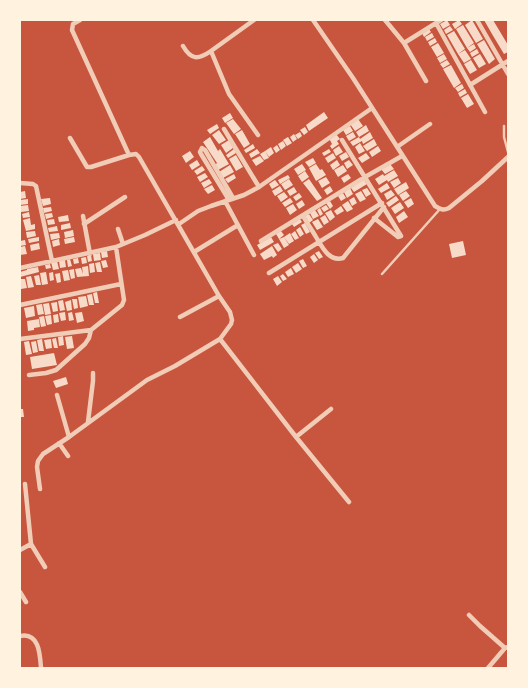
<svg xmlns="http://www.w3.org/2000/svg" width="528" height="688" viewBox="0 0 528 688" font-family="'Noto Serif',serif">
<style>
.building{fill:#f7dbc8}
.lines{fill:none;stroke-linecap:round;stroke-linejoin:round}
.service{stroke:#f1ccb7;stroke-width:2.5}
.minor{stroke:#f1ccb7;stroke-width:4.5}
</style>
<rect width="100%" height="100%" fill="#c8553d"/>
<path class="building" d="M447 20 450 25 443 29 440 24Z
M459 20 462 24 455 29 452 24Z
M472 20 483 39 476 43 465 25Z
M484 20H493L499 30 492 34Z
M463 25 474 43 467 48 456 29Z
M450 26 453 30 446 34 444 30Z
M429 29 431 32 424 37 422 33Z
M499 30 508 45V52L504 54 492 34Z
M454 31 465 49 458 54 447 35Z
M432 33 434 37 427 41 425 37Z
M435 38 437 42 430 46 428 42Z
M484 40 495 59 489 64 477 44Z
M438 43 444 53 437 57 431 47Z
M474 44 476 48 470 52 467 48Z
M477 49 479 53 472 57 470 53Z
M465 50 471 59 464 63 458 54Z
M444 54 447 59 440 63 437 58Z
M480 54 486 64 479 68 473 58Z
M447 60 450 64 443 68 440 64Z
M471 60 477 70 470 74 464 64Z
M451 65 461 83 454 88 443 69Z
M462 84 464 88 458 92 455 88Z
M465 89 467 93 460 97 458 93Z
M468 94 474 104 467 108 461 98Z
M324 112 328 118 309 131 306 125Z
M230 113 233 118 225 123 222 118Z
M233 119 241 129 234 134 226 123Z
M358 119 363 126 355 131 350 124Z
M217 124 219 128 210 134 207 130Z
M366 125 369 131 359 137 356 132Z
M350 126 353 131 346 135 343 130Z
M305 127 308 132 304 135 300 130Z
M219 130 226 140 219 144 212 135Z
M242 130 250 144 244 148 235 134Z
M300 132 302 136 298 139 295 135Z
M353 132 356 137 349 141 346 136Z
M370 132 373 138 363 144 362 141 353 146 350 142 359 137 360 139Z
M294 134 297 139 293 142 290 137Z
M336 134 340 139 337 141 339 144 332 149 330 146 332 144 329 138Z
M210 137 218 151 220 149 229 164 218 170 215 165 217 163 203 142Z
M288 137 292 143 287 146 283 140Z
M374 139 377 145 367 151 363 146Z
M229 140 233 148 226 153 221 145Z
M283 141 286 146 281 150 278 144Z
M360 143 365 151 359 154 355 147Z
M253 144 255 148 246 153 244 150Z
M277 145 280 150 276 153 273 148Z
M339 146 343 152 336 156 333 150Z
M378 146 381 151 372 157 369 152Z
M271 147 274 153 269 157 265 151Z
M234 149 236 153 228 158 226 155Z
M257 149 260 153 251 158 249 154Z
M329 149 331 152 324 156 322 153Z
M190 151 194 157 186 163 182 156Z
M265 151 269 158 264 160 260 154Z
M346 152 349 157 342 161 339 156Z
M333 153 336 158 328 163 325 158Z
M366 153 370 158 362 163 358 158Z
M236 155 243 167 236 171 229 159Z
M260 156 264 161 256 166 252 160Z
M313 158 316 163 309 167 305 162Z
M197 160 200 165 192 170 189 165Z
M337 160 340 165 333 170 330 165Z
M349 160 353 165 347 169 344 163Z
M302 164 306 170 298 175 294 169Z
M316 164 320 170 322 169 326 175 316 181 309 168Z
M390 164 394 169 385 174 381 169Z
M230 165 234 172 223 178 219 172Z
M343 165 347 171 338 177 334 170Z
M202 166 205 170 197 175 194 171Z
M394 170 398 176 388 182 387 180 379 185 375 179 383 174 384 176Z
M305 171 309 177 302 182 298 176Z
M205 173 208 177 200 182 197 177Z
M234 174 236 178 228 183 225 179Z
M348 174 351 178 344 183 341 178Z
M288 175 290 178 280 184 278 180Z
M326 177 330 183 322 188 318 181Z
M398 178 401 183 394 188 390 182Z
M209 179 212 183 204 188 201 183Z
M289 179 293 185 285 190 281 184Z
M309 179 322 198 317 201 303 183Z
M363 179 367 184 354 192 351 188Z
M275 180 279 185 272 189 269 184Z
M406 182 409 188 398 195 394 189Z
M387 183 390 188 381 193 378 189Z
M212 185 215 190 208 194 204 189Z
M280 186 283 191 275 196 272 191Z
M330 186 333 191 327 195 324 190Z
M294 187 297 192 290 196 287 191Z
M350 188 353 194 347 198 344 192Z
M367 188 371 194 366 197 362 190Z
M391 190 395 195 387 200 384 194Z
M25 191 26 198 20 199V192Z
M361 191 366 199 360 202 355 194Z
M406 191 410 196 403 201 399 195Z
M284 192 288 197 281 202 277 196Z
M299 193 302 197 296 201 293 197Z
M343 193 346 198 341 201 338 196Z
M396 196 399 200 389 207 386 203Z
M354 197 357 203 352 206 349 200Z
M50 198 51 204 43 206 41 199Z
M290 198 293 202 285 207 282 203Z
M411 198 414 204 408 208 404 202Z
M28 199V204L20 205V200Z
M302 200 305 205 299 209 296 204Z
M330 201 333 206 330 209 326 203Z
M348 201 353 209 347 212 342 205Z
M400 202 404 208 395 214 391 208Z
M293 204 297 210 290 215 286 208Z
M28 205 29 211 21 212 20 206Z
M326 205 329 209 324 212 321 208Z
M341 206 344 211 337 215 334 211Z
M51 207 52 211 44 213 43 208Z
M320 208 323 214 320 216 317 210Z
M315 210 319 216 313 219 310 213Z
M331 210 335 217 330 221 325 213Z
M404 211 408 217 399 223 396 217Z
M29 212 30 217 23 218 22 214Z
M52 213 53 217 46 219 45 214Z
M309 214 313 220 309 223 305 216Z
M68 215 69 221 59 222 58 217Z
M325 215 329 222 324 225 320 218Z
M30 218 31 225 35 224V229L26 231 23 220Z
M54 219 55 224 48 225 47 220Z
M300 219 302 222 294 227 292 224Z
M318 219 323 227 317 230 312 222Z
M70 223 71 228 61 230V225Z
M305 223 310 232 306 234 301 225Z
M57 226 58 231 49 232 48 228Z
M300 227 304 234 300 237 296 230Z
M73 230 74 236 65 238 64 232Z
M35 231 36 236 27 238 26 232Z
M281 231 284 235 279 239 276 234Z
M295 231 299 238 295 240 291 234Z
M59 233 60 238 51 240 50 234Z
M290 233 294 241 289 244 284 237Z
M39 237V241L29 243 28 239Z
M74 237 75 242 65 244 64 239Z
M271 237 274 242 260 250 257 245Z
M284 237 289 245 284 248 279 239Z
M59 239 60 245 53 247 52 241Z
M25 240 26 245 20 246V241Z
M463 241 466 255 452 258 449 244Z
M39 243 40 249 31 251 30 245Z
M278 243 282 249 278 252 273 245Z
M25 246 27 254 20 255V247Z
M272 246 277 255 273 258 272 256 264 260 260 254Z
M107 251 108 257 102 258 101 252Z
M319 251 323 257 319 259 315 253Z
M100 253 101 260 94 261 93 254Z
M314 254 318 260 314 263 310 257Z
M91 255 92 261 88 262 87 256Z
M86 257 87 263 82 264 81 258Z
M78 258 79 263 74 264 73 259Z
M70 259 72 266 68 267 67 260Z
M303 259 307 266 303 268 299 261Z
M65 260 66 267 60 268 59 261Z
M106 260 108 267 103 268 101 261Z
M57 261 59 269 53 270 51 262Z
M100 262 102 272H97L95 263Z
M94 263 95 272 90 273 89 264Z
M298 263 302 269 296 273 292 267Z
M50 264 51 268 46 269 45 265Z
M88 266 89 276 77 277 75 269 81 268 83 274 82 267Z
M38 267 39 272 20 277V272L27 270V269Z
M291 268 294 274 288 277 285 272Z
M74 269 75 278 71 279 69 270Z
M68 270 70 280 64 281 62 271Z
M46 272 48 284 42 285 40 273Z
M53 272 54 280 50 281 49 273Z
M60 273 61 282 57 283 55 274Z
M283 274 287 279 283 281 280 276Z
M39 275 41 285H36L34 276Z
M31 276 34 287 28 288 26 277Z
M278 276 282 282 277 286 273 279Z
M20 279H25L27 288 21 289Z
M97 292 99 303H95L93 293Z
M92 294 94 305H89L87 295Z
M86 296 88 306 80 308 78 297Z
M72 299H77L78 308 74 309Z
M63 300 65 310 60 311 58 301Z
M71 300 72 310 67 311 65 302Z
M57 302 58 311 53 312 51 303Z
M49 303 51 314 45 315 43 304Z
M42 304 44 314 38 315 36 305Z
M34 306 35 316 26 318 24 308Z
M65 312 66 320 61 321 59 313Z
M72 312 74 320 69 321 68 313Z
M82 312 84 321 77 323 75 313Z
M58 314 59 322 54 323 53 315Z
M51 315 52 324 47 325 45 316Z
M44 316 46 326 41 327 39 317Z
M39 319 40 327 34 328V330L28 331 27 321Z
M63 336 64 345 59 346 58 337Z
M72 336 74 348 67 349 65 337Z
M56 338 58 348H54L52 339Z
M42 339 44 351H39L37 340Z
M51 339 52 348 46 349 44 340Z
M29 341 32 354 26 355 24 342Z
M36 341 38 352 33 353 31 342Z
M54 353 57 365 32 369 30 357Z
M66 377 68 384 56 388 53 381Z
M20 409H23L24 417H20Z"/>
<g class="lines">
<path class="service" d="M504 126V137L508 152
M382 274 440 209"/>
<path class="minor" d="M80 20 73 24 72 30 129 155
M254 20 211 51 229 94 258 135
M313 20 353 78 435 206C440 209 443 211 449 208L482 181 508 157
M385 20 404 43 426 81
M477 20 508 74
M436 23 485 112
M404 43 441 20
M183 46C191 60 198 60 211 51
M470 85 508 61
M224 129 259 187
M342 140 401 236 398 237 374 218
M397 147 430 124
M20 183 33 184 36 186 52 261
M229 200 201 154 200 152 202 148 205 150 233 198
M225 201 254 255
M83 216 90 254
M303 216C307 223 312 230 316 237 322 247 329 262 343 258L384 207
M84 224 125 197
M179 224 198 211 211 206 244 195 259 187 372 108
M118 229 123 244
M261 241 365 177 402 156
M194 252 238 225
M20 268 116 247 145 235 176 220
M269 273 382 203
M20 305 121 284
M180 317 219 296
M20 339 91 330 122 305 124 300 116 247
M220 339 296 437 349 502
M29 375 46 373 56 370 85 344 89 338 91 330
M57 395 69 437
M88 422 93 381V373
M296 437 331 409
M59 443 68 456
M25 484 31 544 45 567
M40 489 37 467 38 461 43 454 69 437 147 380 175 366 220 339 231 324 232 320 230 312 219 296 139 157 136 154 129 155 91 167H87L70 138
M20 550 31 544
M20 592 26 602
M469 615 480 626 505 648 508 647
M20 636C39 632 40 654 41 668
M488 668 505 648"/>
</g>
<rect width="528" height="688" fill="none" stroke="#fff3e0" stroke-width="42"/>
</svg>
